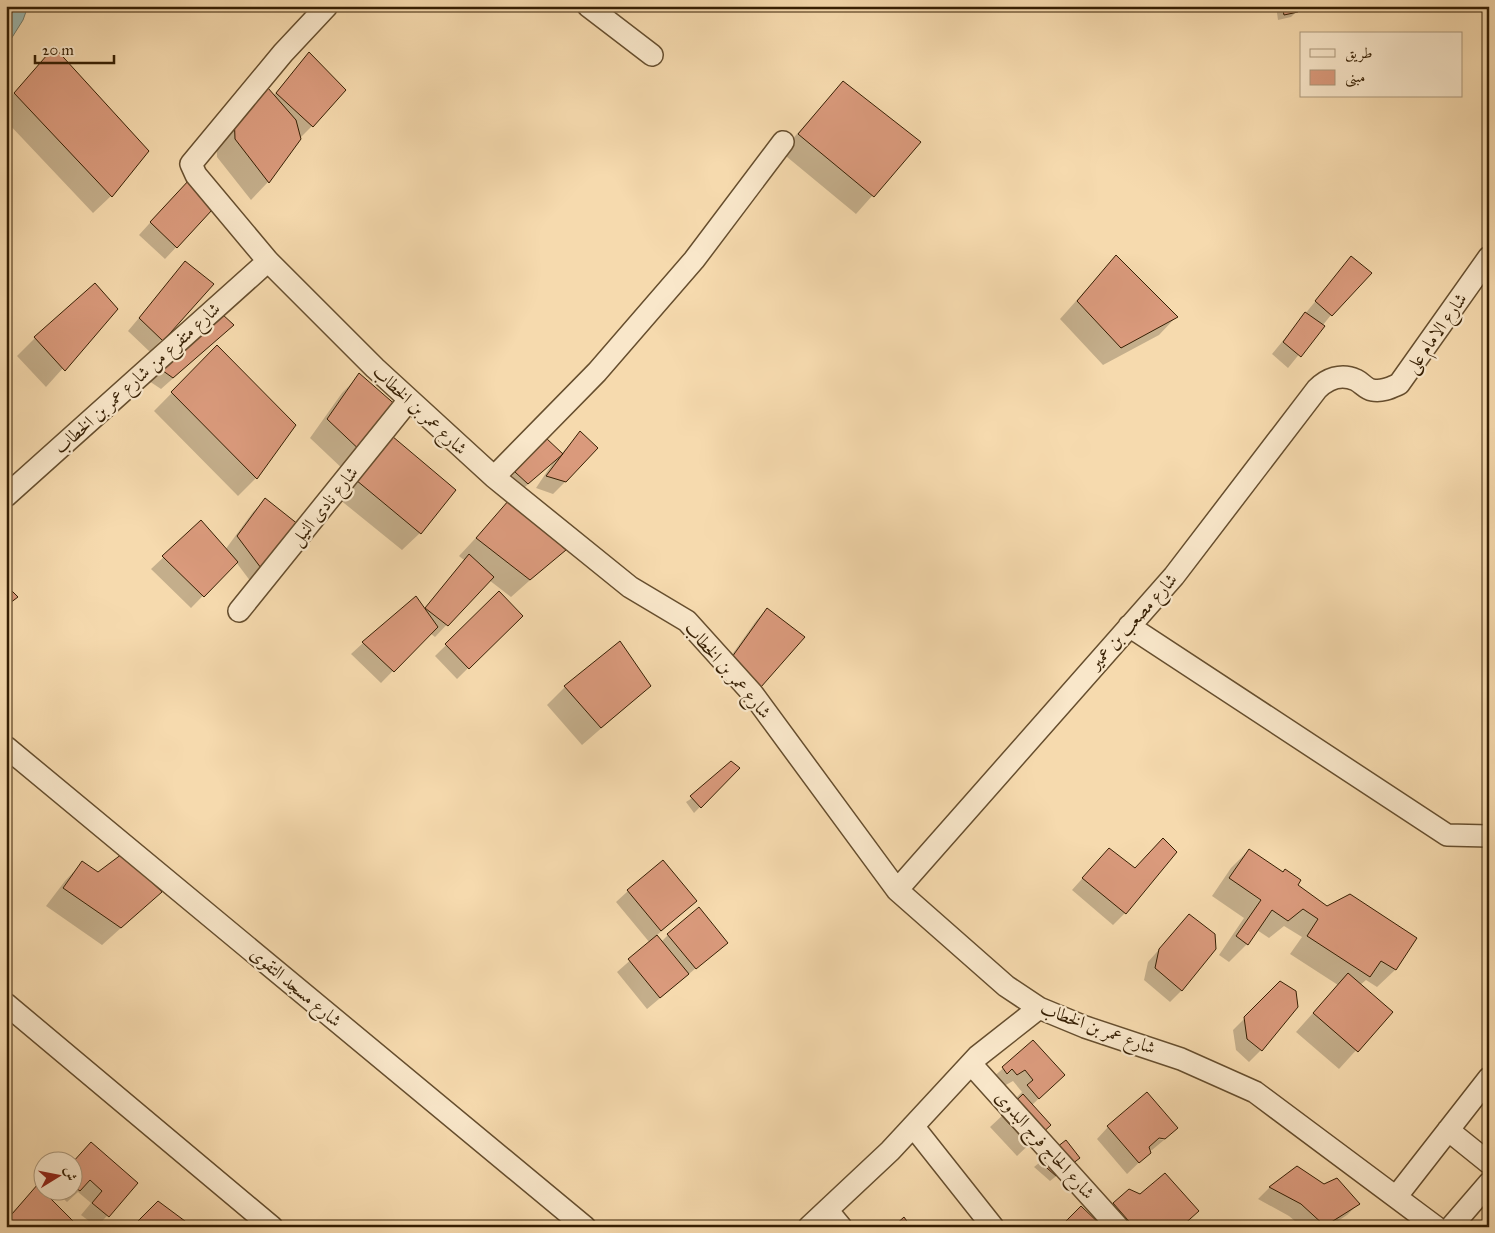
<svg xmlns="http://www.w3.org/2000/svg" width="1495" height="1233" viewBox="0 0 1495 1233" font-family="'IM FELL Great Primer',Amiri,serif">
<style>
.water{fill:#9ebab1;stroke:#747c6b}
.shadow{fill:#0003}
.building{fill:#da9a7c;stroke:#361f03}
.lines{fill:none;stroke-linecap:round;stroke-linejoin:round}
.street-casing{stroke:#664e2e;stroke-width:24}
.street{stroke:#f9e7ca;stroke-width:21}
.labels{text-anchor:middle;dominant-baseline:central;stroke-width:4.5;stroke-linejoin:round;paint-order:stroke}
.street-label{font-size:18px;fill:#361f03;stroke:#f9e7ca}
</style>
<rect width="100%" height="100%" fill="#f6daae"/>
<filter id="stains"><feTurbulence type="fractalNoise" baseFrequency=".004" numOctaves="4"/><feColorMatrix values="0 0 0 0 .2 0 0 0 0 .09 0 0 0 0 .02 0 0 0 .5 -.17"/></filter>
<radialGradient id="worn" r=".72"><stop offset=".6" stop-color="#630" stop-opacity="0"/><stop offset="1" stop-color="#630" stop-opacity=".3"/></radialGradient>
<path class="water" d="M6 6H28L23 20 6 47Z"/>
<path class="shadow" d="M457 6H466L462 10Z
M1276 6H1296L1297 11 1291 17 1278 20Z
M54 49 111 196 93 213 6 121V102Z
M309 53 312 126 300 138 268 182 251 200 217 157 216 132 273 96Z
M843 82 920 142 856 214 781 152Z
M178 192 211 210 165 259 139 235Z
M1116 256 1176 317 1159 335 1103 365 1060 319Z
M1351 258 1331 315 1288 368 1272 354Z
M185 263 212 285 150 352 128 331Z
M116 309 46 387 17 356 35 338Z
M221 336 161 389 149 381 160 369Z
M217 347 294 426 256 478 238 496 154 411Z
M360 375 404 414 346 472 310 438 342 393Z
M580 433 565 482 553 494 536 488 554 461 516 495 504 485 534 451 561 454Z
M392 438 420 533 402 550 339 499Z
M265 500 298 525 254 586 236 562 191 608 151 569 201 522 225 550 253 512Z
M509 502 564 550 511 597 489 580 435 637 430 633 381 683 351 654 363 643 424 609 464 560 459 556Z
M499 593 521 616 457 679 435 656Z
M767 609 760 686 748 697 721 670 756 621Z
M619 643 650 686 582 745 547 705 565 687Z
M738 768 694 813 686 802Z
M1249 850 1327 907 1415 939 1395 970 1377 987 1366 980 1360 985 1391 1012 1339 1069 1296 1032 1338 985 1290 954 1302 937 1284 926 1269 938 1257 930 1247 944 1229 962 1219 955 1244 918 1212 896 1231 868Z
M1097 862 1125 913 1113 925 1072 890Z
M82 863 142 909 102 945 46 906 65 881Z
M628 891 683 912 656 936 661 942 668 935 726 943 647 1009 617 972 650 943 616 902Z
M1178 928 1182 990 1170 1002 1144 980 1148 962Z
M1280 983 1261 1050 1249 1062 1236 1050 1233 1030Z
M1033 1042 1052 1086 1032 1105 1038 1136 1017 1156 990 1127 1018 1101 1016 1098 1022 1092 1013 1081 1004 1086 1000 1080 995 1085 991 1079Z
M1108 1127 1176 1128 1164 1139V1137L1153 1138 1164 1140 1152 1150 1148 1149 1149 1153 1127 1174 1097 1139Z
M1066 1141 1079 1158 1050 1181 1034 1167Z
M72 1163 136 1183 97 1227 81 1215 91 1203 78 1192 67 1202 54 1190H72Z
M1297 1168 1324 1185 1358 1204 1347 1215 1329 1227H1302L1289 1216 1258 1199 1269 1188Z
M38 1185 77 1227H6V1219Z
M1129 1190 1141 1196 1198 1211 1181 1227H1062L1096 1222Z"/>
<path class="building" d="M1282 6H1297L1298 12 1284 15Z
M54 47 149 151 112 197 14 93Z
M309 52 346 90 313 127 276 93Z
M261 80 296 120 301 139 269 183 235 139 234 112Z
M843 81 921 142 874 197 798 134Z
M190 179 212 210 177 248 150 222Z
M1116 255 1178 317 1121 348 1077 301Z
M1351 256 1372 273 1332 316 1315 301Z
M185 261 214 284 163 341 139 318Z
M95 283 118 309 65 371 34 337Z
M1305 312 1325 326 1301 357 1283 342Z
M222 314 234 325 173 378 159 368Z
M217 345 296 425 257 479 171 392Z
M359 373 406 414 365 455 327 419Z
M580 431 598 448 566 482 546 476Z
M392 436 456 490 421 534 356 480Z
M546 438 563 454 528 484 515 472Z
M265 498 299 525 267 576 237 536Z
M509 500 566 550 530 580 476 538Z
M201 520 238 562 204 597 162 556Z
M469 554 494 577 448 626 425 608Z
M6 585 18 597 6 606Z
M499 591 523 616 469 669 445 644Z
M416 596 438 627 394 672 362 642Z
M767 608 805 637 761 687 732 657Z
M620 641 651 686 601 728 564 686Z
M731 761 740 768 701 808 690 796Z
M1163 838 1177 852 1126 914 1082 878 1109 848 1135 868Z
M1249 849 1283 872 1285 869 1301 880 1298 885 1327 906 1350 894 1417 938 1396 970 1381 961 1370 977 1307 936 1318 919 1303 909 1288 921 1272 910 1248 945 1236 936 1261 900 1229 878Z
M122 854 162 892 121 928 63 888 82 861 98 872Z
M663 860 697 901 661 931 627 890Z
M699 907 728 943 696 969 667 934Z
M1189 914 1215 934 1216 949 1182 991 1155 968 1159 949Z
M657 935 689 974 660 998 628 959Z
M1348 973 1393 1012 1358 1052 1313 1013Z
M1280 981 1296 991 1298 1007 1262 1051 1247 1039 1244 1017Z
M1033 1040 1065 1075 1039 1099 1027 1085 1033 1080 1025 1070 1017 1075 1012 1069 1007 1074 1002 1067Z
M1147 1092 1178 1128 1165 1139 1159 1138 1149 1147 1151 1153 1139 1163 1107 1126Z
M1023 1094 1051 1125 1029 1145 1001 1115Z
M1066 1140 1080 1158 1056 1176 1039 1161Z
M91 1142 138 1183 109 1217 92 1203 102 1191 90 1180 80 1191 72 1185V1163Z
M1297 1166 1324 1184 1337 1178 1360 1204 1325 1226 1301 1204 1269 1187Z
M1165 1173 1199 1211 1181 1227H1134L1113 1203 1129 1189 1140 1194Z
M38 1184 42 1190 79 1227H6V1221Z
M158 1201 193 1227H132Z
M1081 1206 1103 1227H1060Z
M904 1217 911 1227H893Z"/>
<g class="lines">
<g class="street-casing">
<path id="street" d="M327 6 283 53 191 164 196 175 268 261 375 368 494 477 630 587 687 621 752 693 897 890 1006 986 1039 1008 1085 1027 1181 1059 1255 1092 1436 1227
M588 6 652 55
M494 477 597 372 694 260 783 142
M6 496 268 261
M239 611 409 400
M1129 626 1447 835 1489 836
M6 747 585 1227
M897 890 1174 576 1317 389C1327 379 1341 373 1356 380 1362 383 1366 389 1372 390 1382 392 1390 388 1399 384L1489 257
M6 1004 272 1227
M971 1064 1118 1227
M913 1126 993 1227
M1448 1130 1489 1163
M1396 1197 1489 1078
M827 1210 841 1227
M809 1227 890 1151 978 1056 1039 1008
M1451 1227 1489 1183"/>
</g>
<use href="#street" class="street"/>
</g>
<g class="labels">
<g class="street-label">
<text transform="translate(1436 333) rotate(-55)">شارع الامام على</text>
<text transform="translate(137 378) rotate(-42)">شارع متفرع من شارع عمر بن الخطاب</text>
<text transform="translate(420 410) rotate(43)">شارع عمر بن الخطاب</text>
<text transform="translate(324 506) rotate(-51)">شارع نادى النيل</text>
<text transform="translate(1133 621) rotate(-48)">شارع مصعب بن عمير</text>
<text transform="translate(728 670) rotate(49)">شارع عمر بن الخطاب</text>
<text transform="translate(296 987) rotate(40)">شارع مسجد التقوى</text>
<text transform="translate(1098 1028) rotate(20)">شارع عمر بن الخطاب</text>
<text transform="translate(1045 1145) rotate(48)">شارع الحاج فرج البدوى</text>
</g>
</g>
<rect width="1495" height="1233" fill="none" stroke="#f6daae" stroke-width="25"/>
<rect x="8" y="8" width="1480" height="1218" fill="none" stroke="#361f03" stroke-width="2.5"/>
<rect x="12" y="12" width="1470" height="1208" fill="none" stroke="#361f03"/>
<rect x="1300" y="32" width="162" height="65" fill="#f9e7ca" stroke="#ab977a"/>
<rect x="1310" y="49" width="25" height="8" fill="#f9e7ca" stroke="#ab977a"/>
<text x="1345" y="58" font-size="15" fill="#361f03">طريق</text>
<rect x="1310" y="70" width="25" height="15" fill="#da9a7c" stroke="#ab977a"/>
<text x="1345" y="82" font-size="15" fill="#361f03">مبنى</text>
<g transform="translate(58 1176) rotate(80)"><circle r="24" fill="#f9e7ca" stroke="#ab977a"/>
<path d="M0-4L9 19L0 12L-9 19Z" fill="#8f2418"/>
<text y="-8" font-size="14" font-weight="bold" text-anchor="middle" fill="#361f03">ش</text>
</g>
<path d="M35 55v8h79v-8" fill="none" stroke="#361f03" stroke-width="2.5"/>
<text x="42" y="55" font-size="15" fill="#361f03" stroke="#f9e7ca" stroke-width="4" paint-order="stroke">20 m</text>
<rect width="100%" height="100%" filter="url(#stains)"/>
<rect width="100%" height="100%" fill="url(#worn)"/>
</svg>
